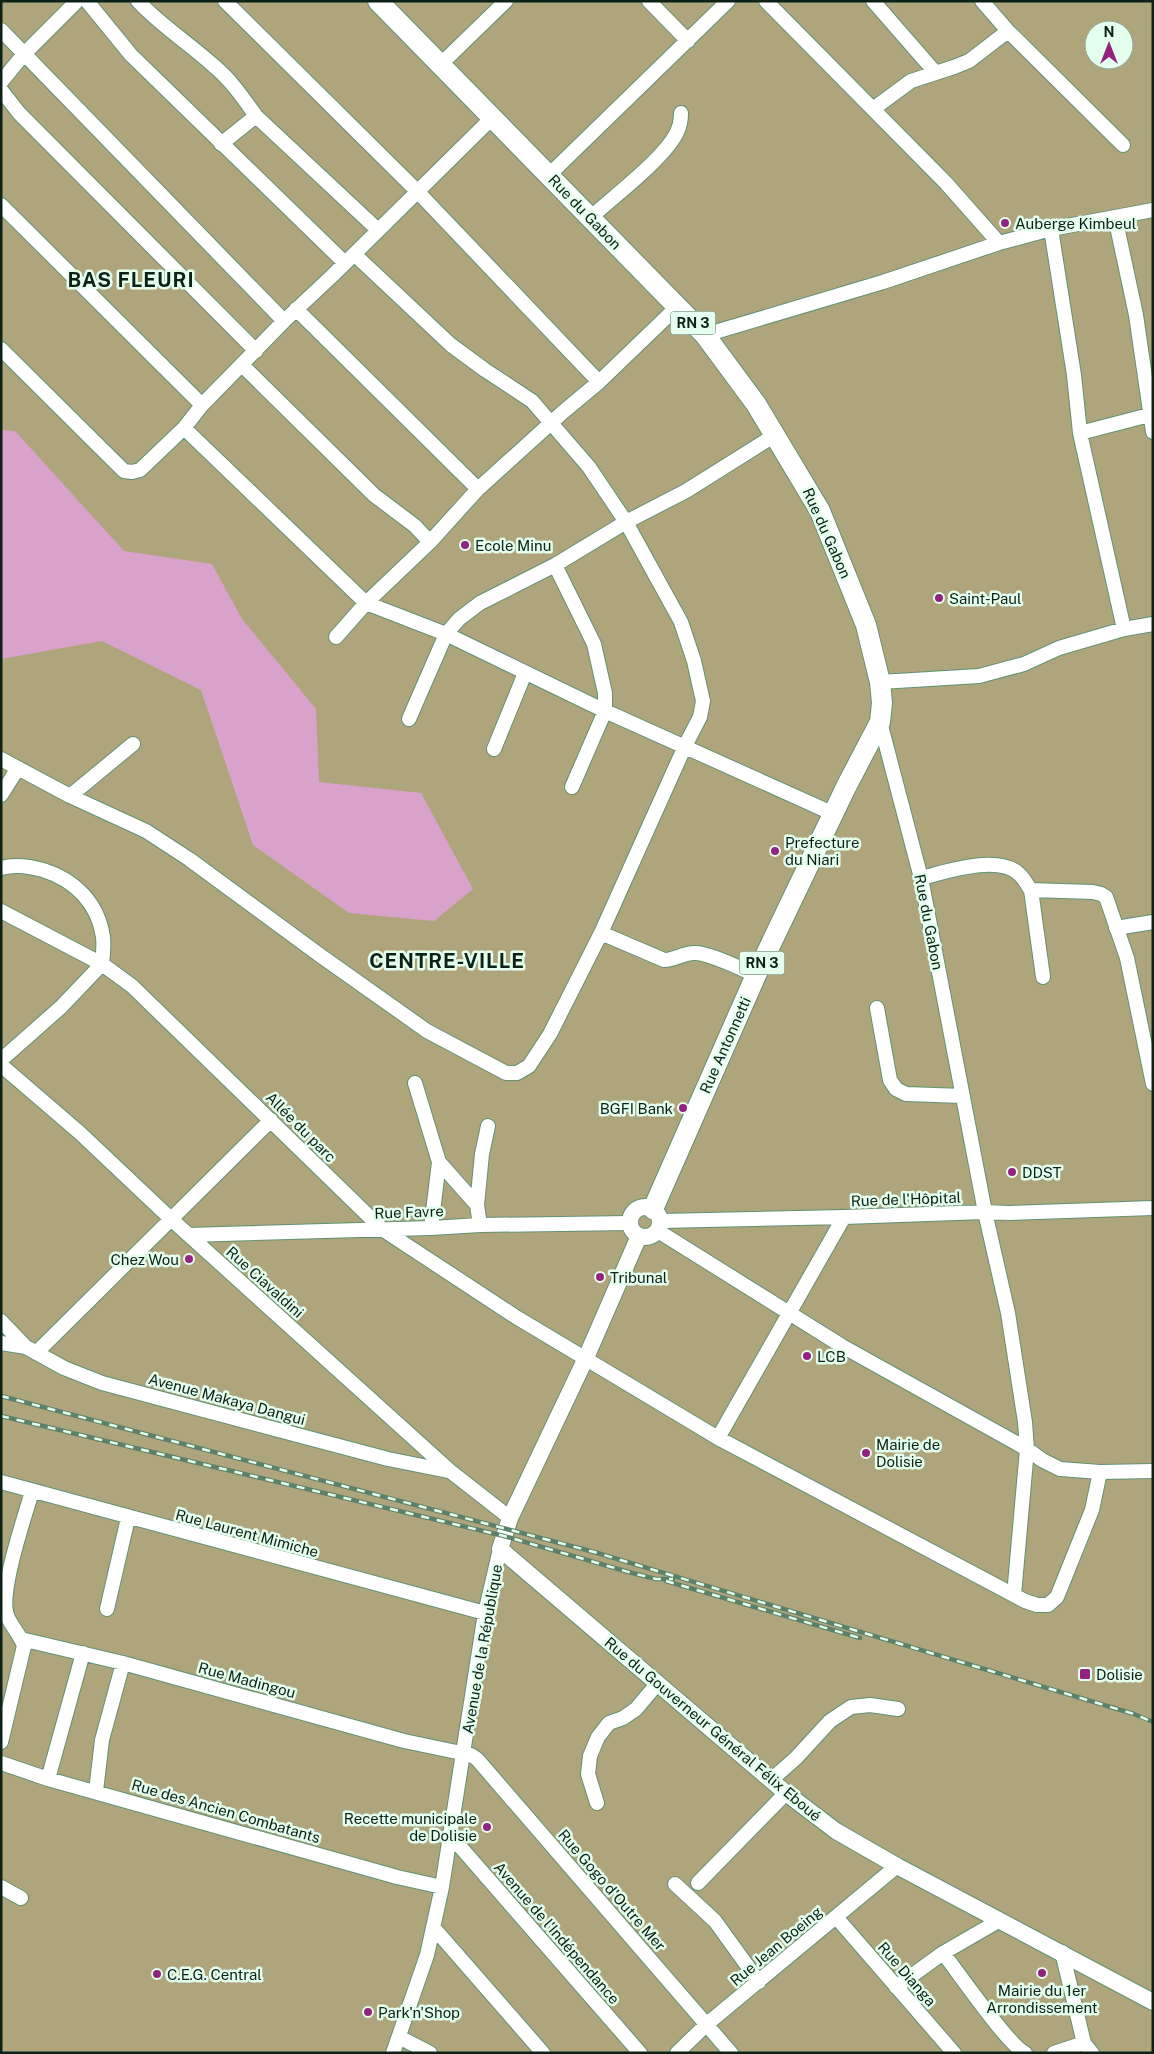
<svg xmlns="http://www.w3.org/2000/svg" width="1154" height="2054" viewBox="0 0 1154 2054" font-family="'Public Sans',sans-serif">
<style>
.green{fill:#afa57d;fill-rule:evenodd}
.water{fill:#d8a2ca}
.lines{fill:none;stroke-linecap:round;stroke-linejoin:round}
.minor-casing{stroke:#609272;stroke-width:16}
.major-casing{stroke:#609272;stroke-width:18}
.highway-casing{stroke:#609272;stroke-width:22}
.minor{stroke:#fff;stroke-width:14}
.major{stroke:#fff;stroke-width:16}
.highway{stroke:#fff;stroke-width:20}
.rail-casing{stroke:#5c8169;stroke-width:4.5}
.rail{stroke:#e4ffed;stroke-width:2.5;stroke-dasharray:8;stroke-linecap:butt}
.poi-dot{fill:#942281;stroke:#e4ffed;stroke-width:2}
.labels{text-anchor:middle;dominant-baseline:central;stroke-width:5;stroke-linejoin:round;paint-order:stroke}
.shield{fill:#e4ffed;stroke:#4e6456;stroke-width:1}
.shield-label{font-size:14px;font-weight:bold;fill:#0d2216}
.street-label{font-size:15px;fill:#0d2216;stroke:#e4ffed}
.poi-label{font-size:15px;fill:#0d2216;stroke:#e4ffed;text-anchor:start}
.district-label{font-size:20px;font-weight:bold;letter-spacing:1px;fill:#0d2216;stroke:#e4ffed}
</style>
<rect width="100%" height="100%" fill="#b0e5c2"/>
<path class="green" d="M1 1H1153V2053H1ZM1094 30H1124V60H1094Z"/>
<path class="water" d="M1 430 15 431 124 551 212 564 242 619 316 709 319 782 421 793 473 889 434 921 349 913 253 845 201 690 102 641 1 659Z"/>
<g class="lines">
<g class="minor-casing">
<path id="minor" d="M87 1 131 55 345 263
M138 1C161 26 189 43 214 66 231 80 243 98 256 116
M225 1 417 191 599 382
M649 1 688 41
M766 1 946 183 999 243 1051 229 1153 210
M873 1 935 72
M982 1 1008 31 1123 145
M1 30 284 321
M441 64 506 1
M1 82 24 54 77 1
M1 90 19 113 256 351
M873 109 911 81 954 67 969 61 1008 31
M221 144 256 116 378 230
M549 175 728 1
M1 205 202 405
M1115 217 1136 315 1153 432
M590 218C613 197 665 158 677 132 680 126 681 120 681 113
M1051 229 1074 375 1080 433 1124 629
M354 254 451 345 485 370 532 401 589 467 626 522 555 565 480 603 459 619 446 634 409 719
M296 309 478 489
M705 335 883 282 999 243
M1 349 124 471 132 472 140 470 184 428 202 405 284 321 333 275 492 118
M242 365 374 495 415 526 430 542
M184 428 366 603 446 634 605 711 834 814
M1080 433 1153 414
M555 565 594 644 605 693V711L572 787
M336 637 366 603 430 542 478 489 563 412 599 382 677 307
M880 682 979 676 1024 664 1059 648 1124 629 1153 624
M880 722 921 878 985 1212 1008 1313 1025 1422 1027 1449 1014 1595
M494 749 525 673
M1 759 70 796 146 831 189 859 321 956 427 1031 506 1073H517L529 1066 550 1034 601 933 685 746 700 717 703 701 694 661 681 622 626 522 686 491 775 435
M1 795 18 768
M70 796 133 744
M1 868C15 864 29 866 43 870 75 880 98 903 103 937 104 946 103 956 102 964L61 1007 1 1060
M921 878C946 872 998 854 1019 874 1024 878 1027 885 1031 890L1093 892 1101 894 1106 897 1127 958 1153 1084
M1031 890 1043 977
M1 911 102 964 132 986 382 1229 516 1317 718 1438 1025 1601 1037 1605H1048L1057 1597 1092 1510 1100 1472
M1116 928 1153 922
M601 933 664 960C675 960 683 953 694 953 708 952 741 969 756 975
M877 1008 890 1080 896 1089 906 1094 963 1096
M1 1065 80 1133 171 1219 450 1471 510 1518
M415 1083 439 1162 431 1228
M439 1162 477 1205 480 1225
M477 1205 482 1154 488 1126
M661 1221 844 1217 985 1212 1009 1213 1153 1208
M658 1231 842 1346 1027 1449 1042 1460 1060 1469 1100 1472 1153 1471
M189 1235 431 1228 480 1225 630 1223
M1 1321 26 1347
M1 1343 26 1347 64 1368 102 1383 388 1459 448 1471
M36 1353 271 1120
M718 1438 844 1217
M1 1482 485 1613
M107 1609 128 1518
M21 1639 123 1663 404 1741 471 1755 477 1759 731 2053
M1 1742 24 1646C20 1633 9 1625 6 1612 1 1587 24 1518 32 1492
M1 1763 48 1779 397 1877 442 1887
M48 1779 83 1653
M771 1780 796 1758 830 1721 851 1707 870 1705 898 1709
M96 1791 102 1740 123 1663
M597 1803 588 1774 590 1756 598 1737 609 1723 623 1718 636 1709 657 1684
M450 1835 640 2053
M698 1883 786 1793
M675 1884 715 1921 759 1982
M1 1887 21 1898
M836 1917 954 2053
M433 1927 543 2053
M1062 1952 1084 2043 1092 2053
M943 1953C958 1972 1008 2045 1025 2053
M896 1987 943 1953 1000 1920
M399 2037 430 2053
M393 2053 427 1955 442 1887 485 1613 500 1549
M677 2053 707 2024 897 1866
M1054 2053 1084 2043"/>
</g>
<g class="major-casing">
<path id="major" d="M630 1222a15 15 0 1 1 30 0a15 15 0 1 1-30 0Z
M639 1236 585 1360 510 1518 500 1549 786 1793 836 1831 897 1866 1153 2002"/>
</g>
<g class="highway-casing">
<path id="highway" d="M378 1 705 335 756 404 820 511 866 625 880 682 882 703 880 722 846 787 756 975 653 1209"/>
</g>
<use href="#minor" class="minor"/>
<use href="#major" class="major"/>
<use href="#highway" class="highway"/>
<g class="rail-casing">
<path id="rail" d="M1 1396 594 1552 1134 1714 1153 1722
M1 1416 504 1536 632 1573 656 1579H673
M666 1581 860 1638"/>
</g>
<use href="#rail" class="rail"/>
</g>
<g class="poi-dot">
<circle cx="1005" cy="223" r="5"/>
<circle cx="465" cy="545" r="5"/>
<circle cx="939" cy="598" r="5"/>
<circle cx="775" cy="851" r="5"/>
<circle cx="683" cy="1108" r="5"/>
<circle cx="1012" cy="1172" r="5"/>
<circle cx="189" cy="1259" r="5"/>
<circle cx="600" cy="1277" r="5"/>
<circle cx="807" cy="1356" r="5"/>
<circle cx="866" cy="1453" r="5"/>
<rect x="1079" y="1668" width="12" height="12" rx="2.5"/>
<circle cx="487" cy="1827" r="5"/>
<circle cx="1042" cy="1973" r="5"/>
<circle cx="157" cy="1974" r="5"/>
<circle cx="368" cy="2012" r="5"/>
</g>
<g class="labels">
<g class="shield">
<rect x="670.5" y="311.5" width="45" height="23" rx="4"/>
<rect x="739.5" y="951.5" width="45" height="23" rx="4"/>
</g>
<g class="shield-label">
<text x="693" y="323">RN 3</text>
<text x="762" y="963">RN 3</text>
</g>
<g class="street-label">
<text transform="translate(585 212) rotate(46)">Rue du Gabon</text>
<text transform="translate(827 533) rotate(66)">Rue du Gabon</text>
<text transform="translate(929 922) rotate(79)">Rue du Gabon</text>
<text transform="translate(725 1045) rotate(-66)">Rue Antonnetti</text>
<text transform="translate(301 1127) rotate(45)">Allée du parc</text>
<text transform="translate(906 1199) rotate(-2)">Rue de l'Hôpital</text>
<text transform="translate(409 1212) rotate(-2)">Rue Favre</text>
<text transform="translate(265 1282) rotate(42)">Rue Ciavaldini</text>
<text transform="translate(227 1399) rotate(15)">Avenue Makaya Dangui</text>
<text transform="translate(247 1533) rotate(15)">Rue Laurent Mimiche</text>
<text transform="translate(482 1649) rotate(-80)">Avenue de la République</text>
<text transform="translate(247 1680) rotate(15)">Rue Madingou</text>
<text transform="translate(713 1729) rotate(40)">Rue du Gouverneur Général Félix Eboué</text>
<text transform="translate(226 1811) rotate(16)">Rue des Ancien Combatants</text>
<text transform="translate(612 1890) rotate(49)">Rue Gogo d'Outre Mer</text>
<text transform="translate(557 1933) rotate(49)">Avenue de l'Indépendance</text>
<text transform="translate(776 1946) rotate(-40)">Rue Jean Boeing</text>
<text transform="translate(907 1974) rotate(49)">Rue Dianga</text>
</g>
<g class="poi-label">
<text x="1015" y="223">Auberge Kimbeul</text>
<text x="475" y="545">Ecole Minu</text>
<text x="949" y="598">Saint-Paul</text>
<text x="785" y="842">Prefecture<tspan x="785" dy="17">du Niari</tspan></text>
<text x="673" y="1108" text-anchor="end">BGFI Bank</text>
<text x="1022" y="1172">DDST</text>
<text x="179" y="1259" text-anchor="end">Chez Wou</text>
<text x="610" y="1277">Tribunal</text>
<text x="817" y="1356">LCB</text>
<text x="876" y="1444">Mairie de<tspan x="876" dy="17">Dolisie</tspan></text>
<text x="1096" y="1674">Dolisie</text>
<text x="477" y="1818" text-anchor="end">Recette municipale<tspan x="477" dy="17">de Dolisie</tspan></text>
<text x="167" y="1974">C.E.G. Central</text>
<text x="1042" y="1990" text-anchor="middle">Mairie du 1er<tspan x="1042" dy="17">Arrondissement</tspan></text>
<text x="378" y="2012">Park'n'Shop</text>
</g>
<g class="district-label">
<text x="131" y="280">BAS FLEURI</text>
<text x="447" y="961">CENTRE-VILLE</text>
</g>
</g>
<rect width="1154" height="2054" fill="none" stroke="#0d2216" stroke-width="5"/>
<g transform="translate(1109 45)"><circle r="24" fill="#e4ffed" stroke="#8ea797"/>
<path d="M0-4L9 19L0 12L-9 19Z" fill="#942281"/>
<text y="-8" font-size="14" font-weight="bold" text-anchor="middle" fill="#0d2216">N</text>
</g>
</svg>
